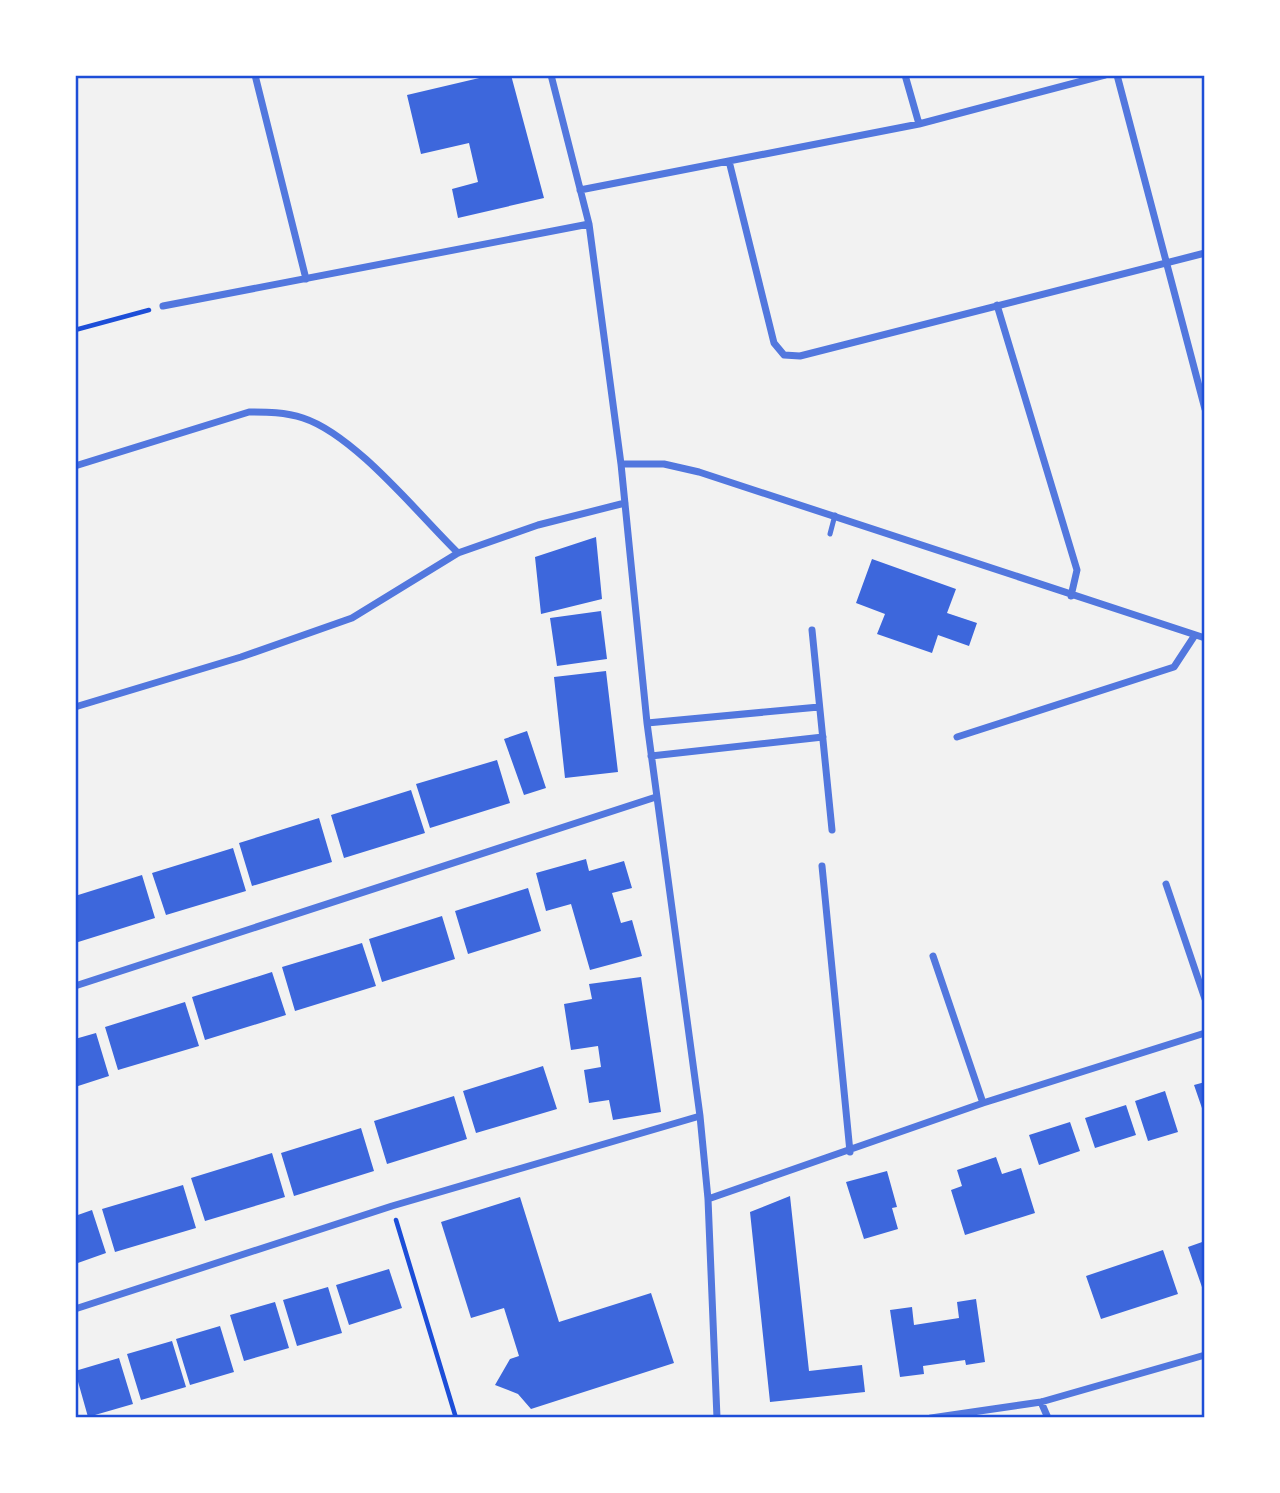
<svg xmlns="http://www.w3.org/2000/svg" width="1280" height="1493" viewBox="0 0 1280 1493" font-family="'Fira Sans Condensed',sans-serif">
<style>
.building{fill:#3d67dc}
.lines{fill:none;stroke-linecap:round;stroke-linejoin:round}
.path{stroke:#1d4ed8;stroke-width:4.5}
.service{stroke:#5277de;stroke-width:5}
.minor{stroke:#5277de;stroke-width:7}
.neatline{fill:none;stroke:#1d4ed8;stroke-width:2.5}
</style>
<rect width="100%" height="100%" fill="#f2f2f2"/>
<path class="building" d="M492 75H511L544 198 458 218 452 189 478 182 469 143 421 154 407 95Z
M596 537 602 599 541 614 535 557Z
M872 559 956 589 947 613 977 623 969 646 938 635 932 653 877 634 885 614 856 603Z
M601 611 607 659 557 666 550 618Z
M606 671 618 772 565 778 554 677Z
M527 731 546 788 524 795 504 739Z
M497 760 510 803 430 828 416 784Z
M411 790 425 833 344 858 331 815Z
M319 818 332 862 252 886 239 843Z
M233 848 246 891 166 915 152 873Z
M586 859 589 871 624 861 632 888 612 893 621 923 632 920 642 956 590 970 571 904 546 911 536 873Z
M142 875 155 918 75 943V896Z
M528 888 541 931 468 954 455 911Z
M442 916 455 959 382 982 369 939Z
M362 943 376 986 295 1011 282 967Z
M272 972 286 1015 205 1040 192 997Z
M641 977 661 1112 613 1120 609 1100 589 1103 584 1070 601 1067 598 1046 571 1050 564 1004 592 999 589 984Z
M185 1002 199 1046 118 1070 105 1027Z
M96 1033 109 1076 75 1087V1039Z
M543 1066 557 1109 476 1133 463 1091Z
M1205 1082V1114H1204L1194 1085Z
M1165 1091 1178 1132 1148 1141 1135 1101Z
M454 1096 467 1139 387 1164 374 1121Z
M1126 1105 1136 1135 1095 1148 1085 1118Z
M1070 1122 1080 1151 1039 1165 1029 1135Z
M361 1128 374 1171 294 1196 281 1153Z
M272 1153 285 1197 205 1221 191 1178Z
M996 1157 1002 1174 1021 1168 1035 1213 965 1235 951 1190 962 1186 957 1170Z
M887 1171 897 1207 892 1208 898 1229 864 1239 846 1182Z
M183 1185 196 1228 115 1252 102 1209Z
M790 1196 809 1371 862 1365 865 1392 770 1402 750 1212Z
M520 1197 559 1322 651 1293 674 1363 531 1409 518 1394 495 1385 510 1359 519 1356 504 1308 471 1318 441 1222Z
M92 1210 106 1253 75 1264V1216Z
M1205 1241V1289L1203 1290 1188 1247Z
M1163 1250 1178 1294 1101 1319 1086 1276Z
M389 1269 402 1308 349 1325 336 1285Z
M328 1287 342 1333 297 1346 283 1300Z
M976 1299 985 1362 966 1365 965 1360 923 1366 924 1374 900 1377 890 1310 912 1307 914 1325 959 1318 957 1302Z
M275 1302 289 1348 244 1361 230 1315Z
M220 1326 234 1372 190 1385 176 1339Z
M172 1341 186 1387 141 1400 127 1354Z
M119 1358 133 1404 88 1417 75 1371Z"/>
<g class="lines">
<path class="path" d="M75 330 149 310
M396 1220 456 1418"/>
<path class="service" d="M830 534 835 515"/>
<path class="minor" d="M255 75 306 279
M551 75 589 224 621 464 647 723 700 1116 708 1199 717 1418
M905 75 919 124
M1117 75 1205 409
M729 161 774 343 784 355 800 356 1205 253
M580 190 919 124 1105 75
M997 305 1077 570 1071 596
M163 306 589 224
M621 464H664L699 472 1205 638
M75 466 249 412C267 412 285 412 303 418 355 435 418 514 458 553
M812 630 832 830
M75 707 241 657 352 618 458 553 538 525 625 503
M647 723 819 707
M957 737 1174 667 1195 635
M651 756 823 737
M822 866 850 1152
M1166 884 1205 999
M933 956 983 1103
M75 986 656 797
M708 1199 983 1103 1205 1033
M75 1309 392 1206 700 1116
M1041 1402 1048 1418
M931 1418 1041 1402 1205 1355"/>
</g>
<rect width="1280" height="1493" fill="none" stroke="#ffffff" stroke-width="154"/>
<rect x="77" y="77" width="1126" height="1339" class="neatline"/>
</svg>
